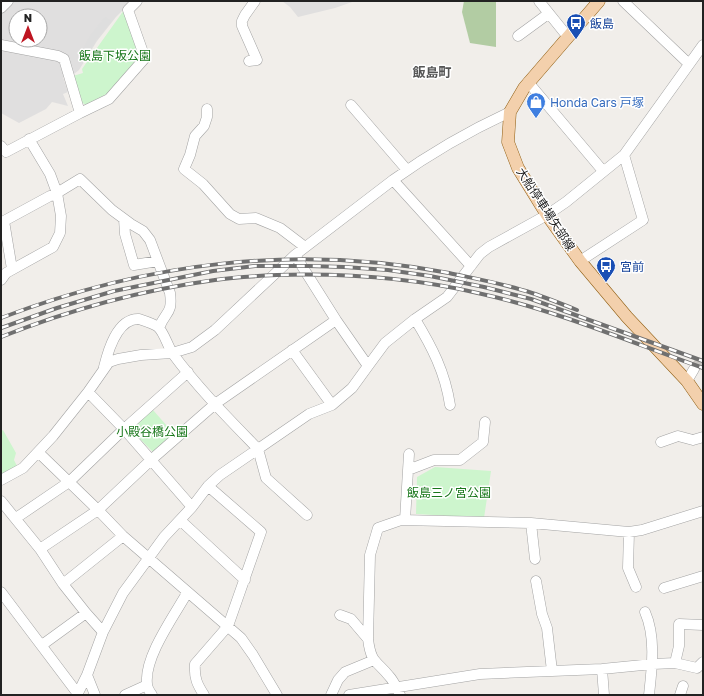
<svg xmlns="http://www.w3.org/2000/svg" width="704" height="696" viewBox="0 0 704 696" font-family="'Golos Text','Noto Sans JP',sans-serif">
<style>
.residential{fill:#e0dfdf;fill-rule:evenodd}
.forest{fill:#b2cca3}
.park{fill:#cdf5cd}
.parking{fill:#dedede}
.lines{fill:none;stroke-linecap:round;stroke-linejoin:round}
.minor-tunnel{stroke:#c8c5c2;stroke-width:10;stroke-dasharray:10 5;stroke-linecap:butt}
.minor-casing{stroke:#a3a3a3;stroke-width:11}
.major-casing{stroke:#8f5d10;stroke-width:13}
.minor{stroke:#fff;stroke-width:10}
.major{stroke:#f3d0ac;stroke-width:12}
.rail-casing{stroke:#707070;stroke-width:4}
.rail{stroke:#fff;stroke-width:2.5;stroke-dasharray:8;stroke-linecap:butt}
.labels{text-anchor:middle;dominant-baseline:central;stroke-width:3;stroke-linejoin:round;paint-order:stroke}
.transit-label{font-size:12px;fill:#164399;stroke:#fff;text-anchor:start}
.park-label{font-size:12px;fill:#18771a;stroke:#fff}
.shop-label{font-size:12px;fill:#366cbe;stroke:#fff;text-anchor:start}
.street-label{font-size:12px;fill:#222;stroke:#fff}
.neighbourhood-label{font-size:13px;font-weight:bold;fill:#555;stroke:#fff}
</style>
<rect width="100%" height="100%" fill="#f1eeea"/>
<path class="residential" d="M1 1H132L116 17 97 41 79 70 74 74 63 77 68 92 63 94 68 106 52 102 46 109 19 123 1 113ZM16 16H40V40H16Z
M282 1H355L335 8 298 17 290 7Z"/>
<path class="forest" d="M464 1H496V47L470 43 462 12Z"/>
<path class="park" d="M124 10 139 53 138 58 112 91 86 105 81 102 73 76 83 73 82 69Z
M153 410 175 435 154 453 130 429Z
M3 430 16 453 14 460 17 466 1 474V431Z
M435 467 491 471 484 518 416 514 417 477Z"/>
<path class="parking" d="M105 17 111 21 96 40 84 61 78 58 90 36Z"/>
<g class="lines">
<path class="minor-tunnel" d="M694 369 703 358"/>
<g class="minor-casing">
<path id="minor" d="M539 1 568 37
M623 1 689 64
M1 8 8 1
M518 36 548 14
M1 45 58 56 64 59 80 113 6 152 1 146
M249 61 257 60 242 26V21L245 15 255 1
M528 82 603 171
M351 105 407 170
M207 109V117L204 126 195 136 190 155 184 169 203 184 230 214 239 219 256 218 280 228 305 247
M80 113 109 99 145 58 128 10 137 1
M393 180 471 266
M57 193 80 179 112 210 131 224 143 231 150 240 170 293C173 315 165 311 159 328
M124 219 125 234 134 265 158 261
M295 255 336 320
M580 261 643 220 624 155
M12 269 4 221 50 196 57 195
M1 280 6 273 53 247 60 233 61 216 57 193 50 174 29 139
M415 319C432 347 445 372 450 405
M292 350 332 405
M687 381 694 369
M88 392 124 429 192 507
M661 442 678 436 693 440 703 437
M38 452 98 510 123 536 241 638 253 655 277 695
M408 470 434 460H460L483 442 485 422
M1 480 23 468 53 436 88 392 109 362 118 359 141 355 172 353 192 347 215 330 295 255 393 180C428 155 471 130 510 112
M1 501 40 549 63 584 86 613 103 632
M307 515 266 478 258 449 309 414 332 405 352 388 368 366
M16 518 69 482 124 429 188 372
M180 520 245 580
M405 520 409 454
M531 523 535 559
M629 532 628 568 636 587
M40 549 98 510 151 460 215 404 336 320 368 366 385 343 415 319 447 297 480 254 489 247 547 215 566 202 624 155 703 45
M536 581 542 614 547 628 552 671
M63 584 123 536
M664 588 703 576
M1 592 78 694
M645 612C656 637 652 668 649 695
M340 615 351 619 368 639
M42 645 86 613
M675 663 679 646V624L703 625
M602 669 604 695
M87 675 95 695
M77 695 87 675 103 632 123 593 164 537 192 507 208 486 220 475 258 449C229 419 198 388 173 354 168 347 164 332 158 327 156 325 142 320 139 319 117 318 108 351 104 367
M125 695 147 685
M152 695C150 692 147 688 147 684 144 657 174 616 187 593
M204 695C197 684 194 678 195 664L228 626 261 532 208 486
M331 695 338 680 345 672 374 660
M349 695 480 674 602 669 653 664 675 663 697 668 703 662
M400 695C397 689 394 681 389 676 376 660 371 663 368 639L370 555 378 528 401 520 531 523 629 532 642 530 703 511
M680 695 683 686"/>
</g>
<g class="major-casing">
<path id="major" d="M599 1 524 88 510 112 508 142 518 168 547 215 580 261 627 317 687 381 703 404"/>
</g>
<use href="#minor" class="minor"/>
<use href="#major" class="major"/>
<g class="rail-casing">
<path id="rail" d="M1 318C148 262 295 244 449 273 477 279 505 284 532 293 547 298 562 304 577 310
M1 328 57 308 114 291 213 271 255 266H309L344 267 388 270 430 276 484 287 531 299 703 361
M1 337C69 310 142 290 215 280 235 277 256 276 277 275 346 273 415 278 482 294 558 311 630 342 703 368"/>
</g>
<use href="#rail" class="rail"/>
</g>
<defs>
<g id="bus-pin" transform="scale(1)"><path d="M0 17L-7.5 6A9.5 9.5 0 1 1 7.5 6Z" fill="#1a4fb4" stroke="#fff"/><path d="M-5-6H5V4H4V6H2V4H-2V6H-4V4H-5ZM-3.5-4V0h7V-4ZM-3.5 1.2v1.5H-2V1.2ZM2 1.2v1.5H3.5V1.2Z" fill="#fff"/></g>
<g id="shop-pin" transform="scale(1)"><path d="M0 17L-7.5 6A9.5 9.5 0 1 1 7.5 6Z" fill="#3f7fe0" stroke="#fff"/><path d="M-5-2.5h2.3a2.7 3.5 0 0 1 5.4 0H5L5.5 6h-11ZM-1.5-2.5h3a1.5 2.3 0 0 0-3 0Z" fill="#fff"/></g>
</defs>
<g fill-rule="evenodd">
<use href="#bus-pin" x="576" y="23"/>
<use href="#shop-pin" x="536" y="102"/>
<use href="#bus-pin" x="606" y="266"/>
</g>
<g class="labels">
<g class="transit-label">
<text x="590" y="23">飯島</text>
<text x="620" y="266">宮前</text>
</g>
<g class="park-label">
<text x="115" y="55">飯島下坂公園</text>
<text x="152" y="431">小殿谷橋公園</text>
<text x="449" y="492">飯島三ノ宮公園</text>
</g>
<g class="shop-label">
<text x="550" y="102">Honda Cars 戸塚</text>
</g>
<g class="street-label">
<text transform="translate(546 209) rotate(57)">大船停車場矢部線</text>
</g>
<g class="neighbourhood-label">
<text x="432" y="72">飯島町</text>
</g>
</g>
<rect width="704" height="696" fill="none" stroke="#222222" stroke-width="4"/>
<g transform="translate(28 28)"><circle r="19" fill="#ffffff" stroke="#a7a7a7"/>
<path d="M0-3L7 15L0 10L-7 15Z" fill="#be1521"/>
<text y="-6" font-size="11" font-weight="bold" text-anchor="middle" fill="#222222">N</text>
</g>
</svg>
